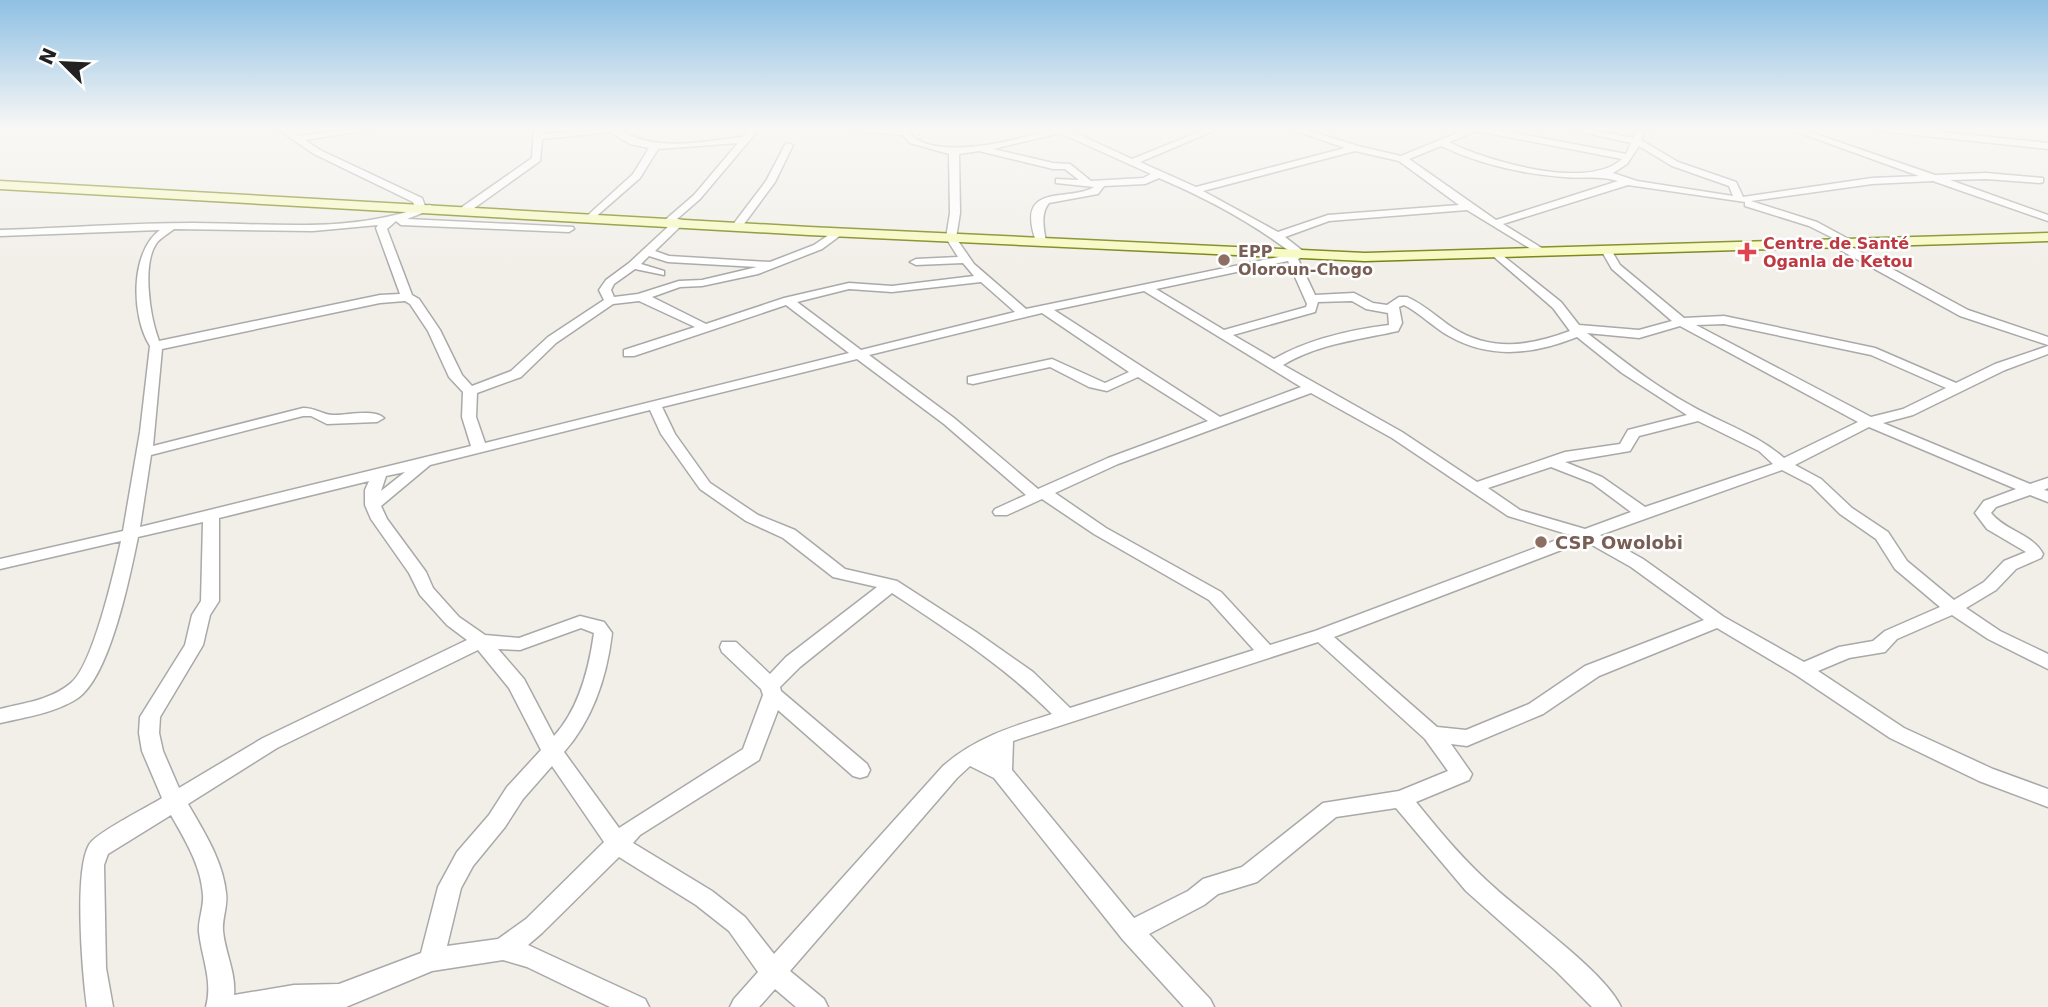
<svg xmlns="http://www.w3.org/2000/svg" width="2048" height="1007" viewBox="0 0 2048 1007" font-family="'DejaVu Sans',sans-serif">
<style>
.lines{fill:none;stroke-linecap:round;stroke-linejoin:round}
.street-casing{stroke:#a9a9a9;stroke-width:3}
.secondary-casing{stroke:#707d05;stroke-width:3}
.street{fill:#fff;fill-rule:evenodd}
.secondary{fill:#f7fabf;fill-rule:evenodd}
.health-dot{fill:#e0444e;stroke:#fff;stroke-width:2.5}
.education-dot{fill:#8d6e63;stroke:#fff;stroke-width:2.5}
.labels{text-anchor:middle;dominant-baseline:central;stroke-width:5;stroke-linejoin:round;paint-order:stroke}
.far-health-label{font-size:16px;font-weight:bold;fill:#be3a42;stroke:#fff;text-anchor:start}
.far-education-label{font-size:16px;font-weight:bold;fill:#785e54;stroke:#fff;text-anchor:start}
.education-label{font-size:18px;font-weight:bold;fill:#785e54;stroke:#fff;text-anchor:start}
</style>
<rect width="100%" height="100%" fill="#f2efe9"/>
<g class="lines">
<g class="street-casing">
<path id="street" d="M276 128H286L299 136 359 128H381L305 140 320 150 422 198 425 206 430 205 435 208 407 219 573 227 574 229 569 232 401 225 396 221 387 229 412 295 419 299 440 330 462 375 472 386 511 371 548 337 604 300 599 290 606 280 629 263 671 224 664 221 694 195 738 143 658 149 640 178 592 220 588 219V215L633 174 649 148 630 144 610 132 542 139 540 161 470 211H462V207L532 158 534 128H542V134L624 128 620 130C657 153 702 141 743 137L751 128H760L700 199 677 219 683 220V224L655 251 669 256 770 262 814 245 836 230 845 232 822 249 758 274 702 286 680 287 652 297 706 324 784 298 849 283 892 286 974 276 963 263 916 265 910 262 916 259 958 257 946 238 950 213 949 154 910 143 903 135 853 131 849 128H906C911 132 910 135 916 139 949 159 1017 139 1052 130L1051 128H1065L1132 159 1209 128H1220L1140 162 1196 187 1345 148 1288 128H1300L1358 146 1401 156 1469 128H1489L1626 154 1631 143 1565 128H1582L1633 138 1639 128H1659L1645 132 1641 140 1678 162 1736 182 1743 197 1872 178 1919 176 1786 128H1798L1935 175 1986 173 2043 178V182L2040 183 1986 179 1950 180 2048 215V221L1933 181 1872 184 1751 201 1817 222 1854 242 1846 244 1968 310 2048 337V345L1960 316 1831 245V241L1837 240 1809 226 1745 206V202L1628 185 1503 224 1545 250 1546 252 1541 255 1467 210 1329 221 1285 237 1308 255 1298 259 1315 295 1354 293 1373 303 1387 305 1399 297H1407C1425 305 1438 318 1453 328 1491 352 1530 346 1570 331L1553 308 1493 256 1492 254 1497 251 1561 302 1579 325 1639 330 1672 321 1612 269 1601 250 1606 247 1610 248 1620 265 1684 318 1724 316 1875 348 1956 383 1995 364 2048 346V354L2005 370 1913 415 1883 423 2030 484 2048 478V488L2044 490 2048 491V502L2030 495 1996 507 1991 513C2005 531 2033 534 2043 554L2041 558 2016 569 1996 590 1966 608 2000 631 2048 654V669L1988 639 1952 615 1897 639 1885 652 1849 658 1818 671 1904 728 1993 769 2048 789V807L1979 781 1890 738 1796 675 1717 628 1599 676 1543 714 1474 743 1467 746 1451 744 1472 774 1469 780 1416 802C1441 833 1466 863 1496 889 1527 917 1605 972 1621 1007H1592L1556 971 1466 891 1396 808 1336 817 1257 882 1218 894 1204 905 1149 934 1210 999 1214 1007H1184L1123 940 994 778 970 766 957 778 790 971 824 999 828 1007H796L775 989 759 1007H730L734 999 758 972 729 931 696 905 619 857 542 933 528 945 645 999 649 1007H610L527 967 503 960 432 971 346 1007H206C213 980 202 959 199 932 198 920 204 907 203 895 201 865 185 840 171 815L108 854 104 865 106 968 113 1007H87C83 978 72 860 92 841 107 827 144 809 162 798L142 751 139 733 140 717 185 645 192 615 201 601 203 522 138 537C130 576 110 676 78 698 55 713 26 717 0 723V709C24 703 51 700 71 683 93 665 114 572 121 541L0 569V559L123 531 140 432 150 346C131 316 130 252 160 230L0 236V230C64 228 129 223 193 223 267 223 345 233 416 209L413 202 314 154ZM1477 131 1622 159C1588 191 1486 161 1449 142ZM1060 133 1151 174 1143 178 1091 181 1070 164 1053 163 993 149ZM1441 146C1479 164 1522 174 1564 177 1584 179 1599 175 1618 181L1496 220 1409 159ZM1639 146 1672 166 1729 186 1733 196 1637 181 1613 173 1627 164ZM979 151 1053 169H1065L1079 180 1056 179V183L1094 187C1069 203 1013 180 1037 244L1046 242C1044 229 1040 214 1049 203L1098 194 1104 186 1145 184 1159 178C1206 198 1253 223 1293 254L1026 309 974 264 956 238 960 213 959 154ZM1355 151 1399 161 1459 205 1328 215 1278 232 1203 191ZM378 225 376 228 400 294 380 295 159 341 158 338C150 316 142 265 156 244 160 238 168 234 174 229L313 231ZM649 256 668 262 757 267 702 280 679 281 638 294 614 297 611 290 614 284 635 269 664 275V271L641 264ZM1288 261 1307 304 1306 307 1224 330 1156 289ZM981 282 1015 312 861 350 797 302 849 289 892 292ZM1144 291 1301 387 1220 417 1054 310ZM405 301 410 304 428 331 449 377 463 392 462 417 471 446 140 527 151 455 303 416H311L327 424 377 422 384 418C374 409 349 415 335 415 324 416 317 408 303 408L153 446 162 349 380 303ZM639 301 695 327 624 350V356H634L786 305 849 353 485 443 476 417 477 393 521 377 556 343 613 304ZM1352 301 1366 309 1388 313 1389 325C1349 330 1309 339 1274 359L1233 335 1315 312 1318 302ZM1404 305C1420 313 1433 327 1449 336 1491 360 1534 354 1577 337L1622 373 1687 415 1628 430 1620 444 1565 452 1477 482 1402 432 1283 365C1320 343 1358 340 1398 331L1402 323 1399 307ZM1042 313 1129 372 1105 383 1052 359 968 377V383L973 384 1050 367 1089 387 1107 391 1138 377 1208 421 1108 458 1038 489 954 418 869 355ZM1724 324 1871 355 1946 388 1903 409 1871 417 1696 325ZM1680 326 1858 422 1784 458C1757 434 1721 423 1690 405 1653 385 1620 358 1587 333L1639 338ZM857 359 944 424 1026 495 995 509 993 512 995 515H1007L1042 499 1094 534 1209 600 1254 650 1070 708 1033 672 976 632 897 581 845 569 795 530 758 515 710 483 675 434 662 407ZM1311 393 1392 438 1508 516 1570 535 1315 631 1270 645 1221 592 1106 528 1055 493 1118 464ZM650 410 661 434 700 489 746 521 783 538 833 577 877 587 786 657 770 674 736 642H722L720 647 722 652 761 689 763 695 743 749 619 828 564 752C593 719 607 676 612 633L604 622 580 616 519 638 485 635 459 617 433 588 426 572 387 519 381 506 430 465ZM1698 421 1759 451 1773 464 1645 507 1602 477 1565 462 1630 451 1639 436ZM1869 427 2016 489 1984 501 1975 513 1987 529 2026 552 2004 561 1984 582 1954 600 1907 561 1888 532 1852 508 1821 479 1795 465ZM1551 467 1592 483 1631 512 1585 529 1520 510 1488 488ZM1782 470 1811 485 1840 514 1876 539 1895 569 1940 607 1885 631 1873 641 1839 647 1804 662 1724 617 1643 559 1600 535ZM405 472 381 491 386 476ZM369 481 365 490V505L371 519 409 573 420 595 447 625 467 640 263 738 179 788 163 751 159 733 160 717 203 645 210 615 219 601V518ZM1585 541 1631 567 1704 620 1585 666 1529 704 1466 730 1437 727 1334 637ZM892 593C948 630 1004 666 1052 714 1011 727 975 738 943 766L774 954 745 917 712 891 633 843 640 835 759 760 778 710 853 776 860 778 867 776 870 770 867 764 781 691 780 687 800 667ZM581 628 594 633C589 669 579 709 554 736L524 679 498 649 520 650ZM1318 642 1425 739 1448 771 1399 791 1323 803 1242 867 1203 879 1188 891 1134 918 1012 770 1013 741ZM478 650 509 688 541 750 507 787 489 815 457 852 438 887 421 953 339 984 294 985 234 995C236 972 225 953 223 931 222 918 228 906 226 893 223 861 204 832 188 804L277 748ZM552 766 604 842 526 919 498 939 447 946 461 888 473 866 505 827 523 799Z
M1875 128H1902L2048 143V149L1879 131Z
M786 143 793 145 775 182 741 228H733L732 226 766 181Z"/>
</g>
<g class="secondary-casing">
<path id="secondary" d="M0 181 809 227 1365 253 2048 233V241L1365 261 809 235 0 189Z"/>
</g>
<use href="#street" class="street"/>
<use href="#secondary" class="secondary"/>
</g>
<linearGradient id="sky" x2="0" y2="1"><stop stop-color="#8fc0e4"/><stop offset="0.48" stop-color="#f9f8f5"/><stop offset="1" stop-color="#f9f8f5" stop-opacity="0"/></linearGradient>
<rect width="2048" height="269" fill="url(#sky)"/>
<path class="health-dot" d="M1743.5 241.5h7v7h7v7h-7v7h-7v-7h-7v-7h7z"/>
<g class="education-dot">
<circle cx="1224" cy="260" r="7"/>
<circle cx="1541" cy="542" r="7"/>
</g>
<g class="labels">
<g class="far-health-label">
<text x="1763" y="243">Centre de Santé<tspan x="1763" dy="18">Oganla de Ketou</tspan></text>
</g>
<g class="far-education-label">
<text x="1238" y="251">EPP<tspan x="1238" dy="18">Oloroun-Chogo</tspan></text>
</g>
<g class="education-label">
<text x="1555" y="542">CSP Owolobi</text>
</g>
</g>
<g transform="translate(63 63) rotate(294)" stroke="#ffffff" stroke-width="5" paint-order="stroke">
<path d="M0-5L12 26L0 18L-12 26Z" fill="#222222"/>
<text y="-10" font-size="19" font-weight="bold" text-anchor="middle" fill="#222222">N</text>
</g>
</svg>
